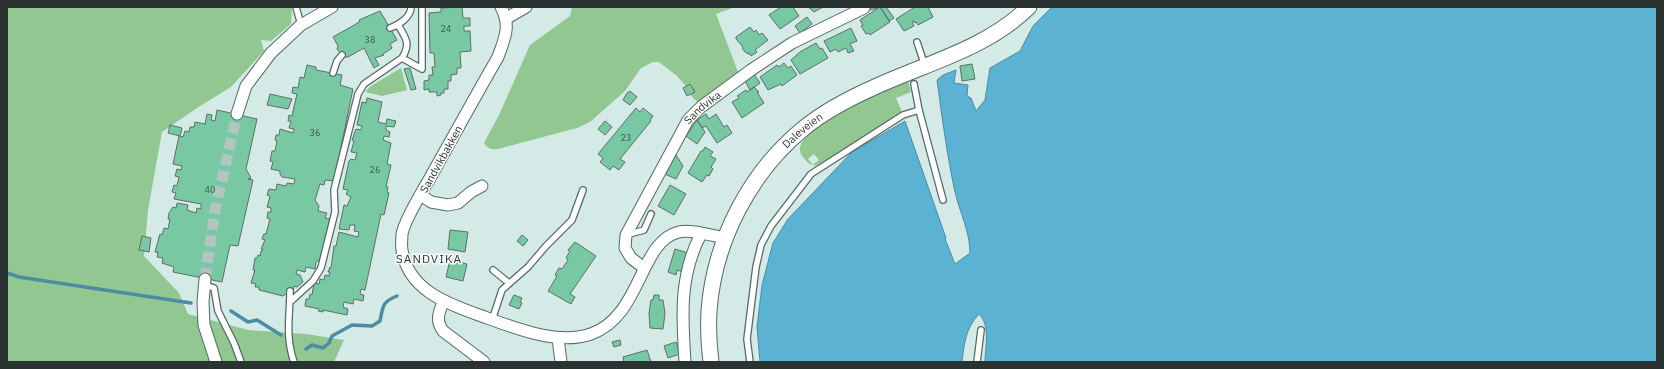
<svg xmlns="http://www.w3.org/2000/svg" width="1664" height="369" viewBox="0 0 1664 369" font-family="'IBM Plex Sans',sans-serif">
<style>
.green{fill:#92c791}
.water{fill:#5cb2d2;stroke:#4d8ca2}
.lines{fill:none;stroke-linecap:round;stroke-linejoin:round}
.stream{stroke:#4d8ca2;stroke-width:3.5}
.building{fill:#78c8a4;stroke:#5e6f67}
.street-tunnel{stroke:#b1c5c2;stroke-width:11;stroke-dasharray:11 5.5;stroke-linecap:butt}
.lane-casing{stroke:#546865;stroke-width:8}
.street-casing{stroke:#546865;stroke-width:13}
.secondary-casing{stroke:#546865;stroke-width:17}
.lane{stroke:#fff;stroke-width:5.5}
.street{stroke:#fff;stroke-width:11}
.secondary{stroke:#fff;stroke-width:15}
.labels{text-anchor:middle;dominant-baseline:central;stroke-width:3;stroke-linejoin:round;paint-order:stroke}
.number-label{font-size:9px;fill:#3e584e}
.street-label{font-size:11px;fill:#2a3331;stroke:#fff}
.neighbourhood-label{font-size:12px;letter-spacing:1px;fill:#2a3331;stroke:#fff}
</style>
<rect width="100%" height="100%" fill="#d3eae6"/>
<path class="green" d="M7 7H292L291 24 271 41 261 40 264 51 231 87 197 108 162 132 148 210 144 256 179 293 188 314 248 330 306 334 344 340 334 362H7Z
M572 7H735L716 14 738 72 699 103 693 98 685 85 677 76 659 62H653L641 68 625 91 590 122 577 128 498 149C491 150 488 149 484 143L500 113 530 45 570 16Z
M401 68 407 90 382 96 365 92 371 86Z
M908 81 911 92 896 98 902 112 821 164 813 166 814 163H815L819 160 814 154 808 159 812 163 811 165C806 161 799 155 800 148 803 126 886 86 908 81Z"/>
<path class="water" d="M1052 7H1657V362H985C985 347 991 326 979 314 966 328 964 343 962 362H760L757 327 762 285 773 243 788 219 852 152 905 121 946 238 945 239 955 264 970 253C970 232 960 213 955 192 947 155 942 117 937 80L943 75 956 70 954 83 968 85 967 96 971 98 976 111 985 100 990 68 1020 51 1033 26Z"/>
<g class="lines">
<path class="stream" d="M7 273 19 277 191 303
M231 311 248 322 257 320 281 335
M306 349 312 345 323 348 329 343 332 336 352 325 372 326 380 321C383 306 382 302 397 296"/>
</g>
<path class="building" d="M462 7 463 18H470V26H464V31H470L471 51 460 52 461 68H457V74L451 75V81H448V89H444V93H441V95L437 96V92H429V89L424 90V81L429 80V75H433L432 67H435L434 53H430L429 13 441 12V8Z
M781 7H793L799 16 780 29 769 15Z
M808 7H823L814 12Z
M870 7H880L871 10Z
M880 7H886L894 18 889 21Z
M880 7 890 22 870 35 869 33 866 34 861 26 863 25 860 20Z
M915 7H928L933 17 918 25 916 22 915 23 914 21 912 22 914 26 904 31 896 19Z
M380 11 397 40 390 44 392 48 383 54 384 55 375 58 379 65 374 68 364 48 348 57H343L337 49 338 46 333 37 356 24 360 21 359 20Z
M807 17 812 24 800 33 795 26Z
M750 27 754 32 756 30 759 35 762 33 768 40 755 50 757 52 751 56 749 53 748 54 745 52 742 48 743 47 736 39V37Z
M851 28 857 41 850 44 854 51 848 53 846 48 838 52 836 49 830 52 824 41Z
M816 43 820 49 822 48 828 58 800 74 791 60 800 52Z
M784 63 788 68 791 66 797 75 782 86 781 84 768 90 760 77 777 65 779 67Z
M972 64 975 79 962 81 960 66Z
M307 65 316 67V70L342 75 340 85 353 89 334 181 325 180 324 185 320 184 315 200 319 206 318 211 327 213 325 218 330 219 322 258 316 262 315 269 306 267 305 272 297 270 296 274 300 275 303 282 297 287 294 286 293 291 287 290V293L283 296 259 290V287H255L256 284 251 283 255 270H253L255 258H257L258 255 260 256 261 251H262L263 249H261L265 240 262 239 264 234H266L270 219 267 218 268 212H271V208L267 207 270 196 267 195 269 189 276 190 277 184 286 186 287 183 294 184 295 179 282 177 280 174V171L271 169 273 162 270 161 272 151H275L277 141 275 140 276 135H279L280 129 293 133 294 129 289 128 291 121H288L289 115 292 116 297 94 292 93 293 87 298 88 300 77 304 78Z
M410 68 416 89 411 90 404 69Z
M754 74 760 83 750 90 745 81Z
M690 84 695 92 687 96 683 88Z
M754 87 759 92H757L764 103 742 118 732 102 739 98 737 96 746 90 747 92Z
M630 91 637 97 630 105 623 100 627 93Z
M270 94 292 99 288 109 267 105Z
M367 98 382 102 378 122 386 124 387 119 396 121 394 127 386 126V130L390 132 389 137 384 136 383 140 391 143 387 164 391 165 386 187H388L387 192 389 193 384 215 381 214 365 290 361 289 360 294 364 295 363 301 354 299 353 304 344 302 343 307 348 309 347 315 323 310V312L318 311 319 309 305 306 306 299H309L310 294 312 295 314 283 319 284 320 279 324 280 325 275 329 276 330 272H328L330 267 331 268 334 246H336L339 232 358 237 359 232 354 231 355 225H350L349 230 339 229 344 205 347 206 351 197 346 194 348 190 343 189 349 161 351 159 355 160 357 153 351 152 354 141 352 140 356 129 361 130 362 126 357 125 362 102 366 103Z
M636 108 640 112 643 108 653 116 650 120 651 121 620 159 625 162 619 170 613 166 610 170 600 162 603 158 598 154Z
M217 110 257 119 246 169 251 178 248 179 253 180 238 246 230 245 222 282 173 272 174 267 162 263 163 258 157 257 158 252H155L160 234 162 235 164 228 168 229 170 219H168L169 213 173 207 176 208 177 203 188 205 187 210 196 213 197 208 201 209V204L174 199 176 193 172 192 174 185 177 186 179 177 175 176 177 169 181 170 182 166 173 164 179 136 183 137 185 131 189 132 190 127H194L195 122 205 124 207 114 212 115 211 120 215 121Z
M706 114 709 119 716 114 724 127 727 125 732 133 717 143 706 126 702 128 697 120Z
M697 120 705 132 697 144 686 136Z
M605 121 612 127 605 135 598 129Z
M170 125 182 128 180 136 168 133Z
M705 147 713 152 710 156 716 159 711 167 713 169 709 176 707 175 702 182 688 173 701 151H703Z
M676 155 683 166 676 179 665 174Z
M670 185 686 194 674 215 658 206Z
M450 230 468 232 465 252 448 249Z
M522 235 528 240 523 246 517 241Z
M142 236 151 238 149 252 139 250Z
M575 242 596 256 570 294 575 297 571 304 548 291 557 276 555 275 559 268 562 269 568 260 566 258 570 251 568 250Z
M675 249 688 253 683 272 677 270 676 275 668 272Z
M450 260 467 264 463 281 446 277Z
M514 295 522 298 520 302 522 303 519 309 509 305Z
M654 295H659V300H663L665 313 663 329 650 328 649 313 651 300H653Z
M620 340 621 345 614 347 612 342Z
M676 342 680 354 668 358 664 346Z
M647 350 651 362H624L623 357Z"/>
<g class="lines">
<path class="street-tunnel" d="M205 279 215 210 237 114"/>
<g class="lane-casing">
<path id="lane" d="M296 7 301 25
M398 25C406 38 411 44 402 58L422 69V7
M390 28C399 25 411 17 411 7
M917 42 925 66
M333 73 337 61 342 55
M914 84 919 110 943 200
M626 235 644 230 651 214
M493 270 509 283
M205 285 214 288 218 311 234 343 241 362
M290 291C290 316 285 336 294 362
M290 302 313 281 321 268 335 212 334 190 358 94 364 84 402 58
M492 320 502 290 528 267 546 246 572 220 583 190
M750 362 747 339 756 267 761 245 771 226 811 174 903 115 919 110
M977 362 981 330"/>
</g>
<g class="street-casing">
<g id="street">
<path d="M501 7C511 25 505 38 498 57 475 97 453 137 430 178 422 192 405 219 402 234 402 238 401 245 402 250 408 289 445 303 479 315 512 327 557 346 591 334 642 316 639 241 679 232 690 229 713 236 725 238"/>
<path d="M507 18 526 7"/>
<path d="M237 114 246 86 271 53 301 25 332 7"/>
<path d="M421 195 431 202 448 205 458 203 471 192 482 186"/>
<path id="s1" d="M644 268 631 258 625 248 626 235 688 120 701 107 751 70 792 43 864 8"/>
<path d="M205 279 203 302 204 325 216 362"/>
<path d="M443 302C439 313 435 320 443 331L484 362"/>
<path d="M558 338 561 362"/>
<path d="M685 362C682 317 679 276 701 234"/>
</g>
</g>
<g class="secondary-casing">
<g id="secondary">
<path id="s2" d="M711 362C709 345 708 328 709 311 714 241 750 172 804 128 826 110 852 97 877 86 930 62 987 48 1029 7"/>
</g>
</g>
<use href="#lane" class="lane"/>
<use href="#street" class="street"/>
<use href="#secondary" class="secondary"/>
</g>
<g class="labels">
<g class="number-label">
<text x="446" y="28">24</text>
<text x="370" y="39">38</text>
<text x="315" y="132">36</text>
<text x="626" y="137">23</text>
<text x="375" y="169">26</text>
<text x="210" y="189">40</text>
</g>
<g class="street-label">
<text stroke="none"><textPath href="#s1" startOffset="191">Sandvika</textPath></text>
<text stroke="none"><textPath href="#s2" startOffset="260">Daleveien</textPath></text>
<text transform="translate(441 159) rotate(-61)">Sandvikbakken</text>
</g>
<g class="neighbourhood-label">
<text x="429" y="258">SANDVIKA</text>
</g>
</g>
<rect width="1664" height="369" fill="none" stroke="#2a3331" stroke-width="16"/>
</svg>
